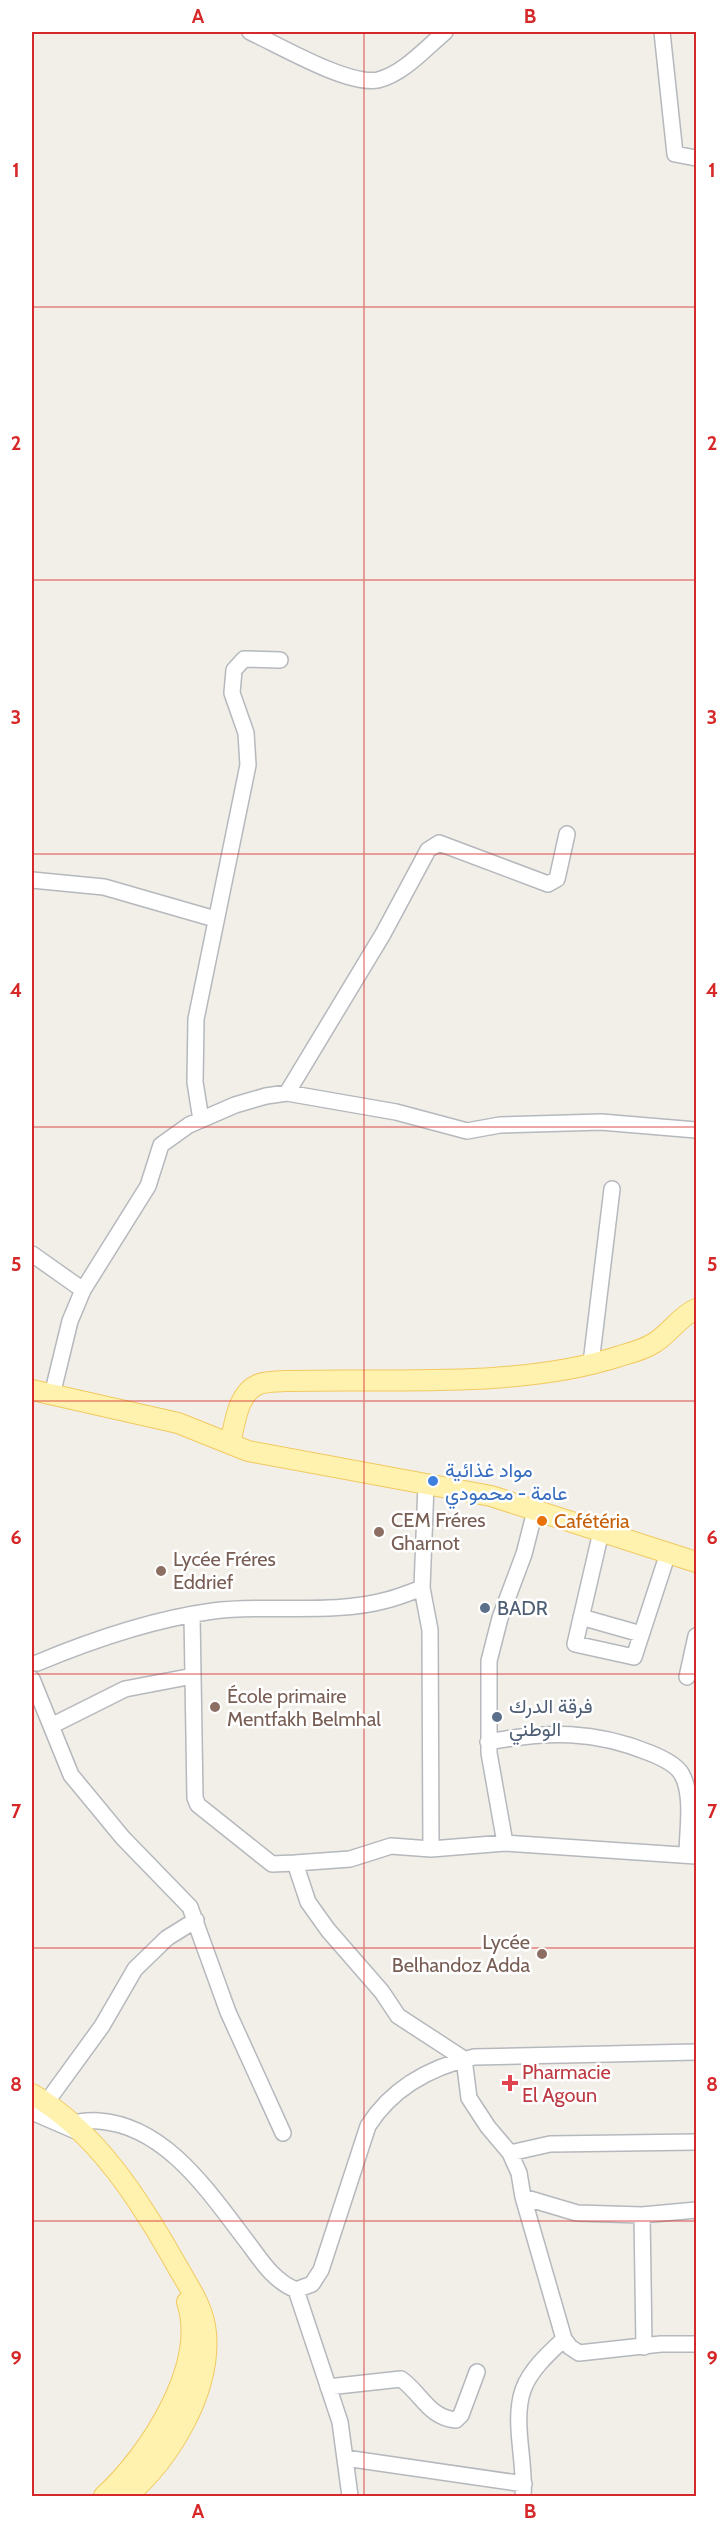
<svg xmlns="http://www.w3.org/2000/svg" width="728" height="2528" viewBox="0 0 728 2528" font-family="Cabin,Vazirmatn,sans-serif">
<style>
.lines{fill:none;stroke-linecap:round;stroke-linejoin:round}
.minor-casing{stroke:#b5b8bc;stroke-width:18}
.major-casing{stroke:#f2c960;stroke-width:22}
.minor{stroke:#fff;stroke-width:15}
.major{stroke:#fff2af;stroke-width:20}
.grid{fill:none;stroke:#d62828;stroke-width:1.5;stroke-opacity:0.55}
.shop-dot{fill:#3f7fe0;stroke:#fff;stroke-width:2}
.food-dot{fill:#e8710a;stroke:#fff;stroke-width:2}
.education-dot{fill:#8d6e63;stroke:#fff;stroke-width:2}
.service-dot{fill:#5c6f8a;stroke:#fff;stroke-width:2}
.health-dot{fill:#e0444e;stroke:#fff;stroke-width:2}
.labels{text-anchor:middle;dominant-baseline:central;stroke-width:5;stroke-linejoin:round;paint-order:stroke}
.shop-label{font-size:20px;fill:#366cbe;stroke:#fff;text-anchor:start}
.education-label{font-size:20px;fill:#785e54;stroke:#fff;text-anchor:start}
.food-label{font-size:20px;fill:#c56008;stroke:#fff;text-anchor:start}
.service-label{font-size:20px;fill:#4e5e75;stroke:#fff;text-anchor:start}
.health-label{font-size:20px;fill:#be3a42;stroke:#fff;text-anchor:start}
.neatline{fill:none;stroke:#d62828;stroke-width:2}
.grid-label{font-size:20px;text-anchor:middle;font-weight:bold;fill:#d62828}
</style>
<rect width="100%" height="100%" fill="#f1efe8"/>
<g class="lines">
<g class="minor-casing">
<path id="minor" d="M250 32C279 45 348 86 378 80 403 74 426 48 445 32
M662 32 675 154 696 158
M32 880 104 887 215 919
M287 1093 383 934 428 850 439 843 548 884 557 879 567 834
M201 1120 195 1082 196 1019 248 765 246 733 232 693 234 670 244 659 280 660
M32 1254 83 1290 70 1321 52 1395
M83 1290 148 1186 161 1145 189 1125 235 1105 266 1096 287 1093 396 1112 467 1131 500 1125 601 1122 696 1130
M591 1363 612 1189
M426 1485 422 1588 430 1630 431 1849 505 1843 696 1856
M601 1532 575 1644 634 1657 668 1553
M192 1615 195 1798 198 1805 272 1864 295 1863 308 1902 328 1930 382 1992 398 2016 464 2059 469 2098 488 2127 510 2153 550 2144 696 2142
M581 1617 641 1634
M37 1663C92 1640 154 1619 213 1611 269 1604 333 1615 387 1600 399 1597 411 1592 422 1588
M687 1677 696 1636
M32 1679 71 1775 123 1838 190 1907 228 2012 283 2133
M51 1726 125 1689 193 1676
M488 1742C548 1731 594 1730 650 1753 660 1757 675 1764 681 1773 694 1794 687 1831 687 1855
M505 1843 489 1753V1661L500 1618 524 1554 535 1511
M295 1863 350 1859 391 1846 431 1849
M46 2103 102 2026 135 1969 167 1938 196 1920
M32 2112 76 2131
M71 2123C80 2122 90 2120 99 2121 167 2126 210 2194 248 2243 262 2262 274 2281 296 2290L312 2284 321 2270 368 2126C392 2088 431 2067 474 2057L696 2052
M510 2153 519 2173 523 2197 577 2213 642 2215 696 2210
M523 2197 564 2339 570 2347 579 2353 661 2344H696
M642 2215 644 2347
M296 2290 340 2422 350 2496
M328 2387 401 2379C421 2393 429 2418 456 2420L461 2415 477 2372
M345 2458 524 2484
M523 2496C526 2463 512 2422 523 2390 530 2370 549 2353 564 2339"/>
</g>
<g class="major-casing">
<path id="major" d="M32 1390 178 1423 248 1451 491 1496 696 1562
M230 1443C235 1425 237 1394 257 1385 265 1381 277 1382 285 1381 391 1378 519 1389 620 1356 631 1353 645 1349 654 1343 669 1334 680 1316 696 1309
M32 2094C97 2132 141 2202 177 2266 189 2287 204 2308 206 2333 211 2392 170 2459 127 2496
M104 2496C149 2455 208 2365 187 2302"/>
</g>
<use href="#minor" class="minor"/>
<use href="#major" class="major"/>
</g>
<path class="grid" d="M364 32V2496M32 307H696M32 580H696M32 854H696M32 1127H696M32 1401H696M32 1674H696M32 1948H696M32 2221H696"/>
<circle class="shop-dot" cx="433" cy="1481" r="6"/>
<circle class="food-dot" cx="542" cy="1521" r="6"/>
<g class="education-dot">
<circle cx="379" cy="1532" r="6"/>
<circle cx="161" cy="1571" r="6"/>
<circle cx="215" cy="1707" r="6"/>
<circle cx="542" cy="1954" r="6"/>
</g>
<g class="service-dot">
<circle cx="485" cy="1608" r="6"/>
<circle cx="497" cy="1717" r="6"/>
</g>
<path class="health-dot" d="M507 2074h6v6h6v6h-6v6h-6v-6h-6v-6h6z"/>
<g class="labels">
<g class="shop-label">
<text x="445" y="1470">مواد غذائية<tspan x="445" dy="23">عامة - محمودي</tspan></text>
</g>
<g class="education-label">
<text x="391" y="1520">CEM Fréres<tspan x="391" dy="23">Gharnot</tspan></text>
<text x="173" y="1559">Lycée Fréres<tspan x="173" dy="23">Eddrief</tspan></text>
<text x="227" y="1696">École primaire<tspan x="227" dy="23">Mentfakh Belmhal</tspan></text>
<text x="530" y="1942" text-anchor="end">Lycée<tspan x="530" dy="23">Belhandoz Adda</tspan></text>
</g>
<g class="food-label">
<text x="554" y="1521">Cafétéria</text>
</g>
<g class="service-label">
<text x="497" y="1608">BADR</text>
<text x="509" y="1706">فرقة الدرك<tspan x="509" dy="23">الوطني</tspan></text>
</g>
<g class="health-label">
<text x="522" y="2072">Pharmacie<tspan x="522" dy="23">El Agoun</tspan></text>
</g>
</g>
<rect width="728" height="2528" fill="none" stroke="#ffffff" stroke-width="66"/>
<rect x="33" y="33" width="662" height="2462" class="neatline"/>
<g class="grid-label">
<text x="198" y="23">A</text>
<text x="530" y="23">B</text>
<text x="16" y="177">1</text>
<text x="712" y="177">1</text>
<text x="16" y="450">2</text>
<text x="712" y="450">2</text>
<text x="16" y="724">3</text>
<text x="712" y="724">3</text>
<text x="16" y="997">4</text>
<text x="712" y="997">4</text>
<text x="16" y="1271">5</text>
<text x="712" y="1271">5</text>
<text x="16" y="1544">6</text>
<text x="712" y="1544">6</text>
<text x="16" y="1818">7</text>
<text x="712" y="1818">7</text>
<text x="16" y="2091">8</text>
<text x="712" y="2091">8</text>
<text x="16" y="2365">9</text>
<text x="712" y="2365">9</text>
<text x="198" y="2518">A</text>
<text x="530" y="2518">B</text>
</g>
</svg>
